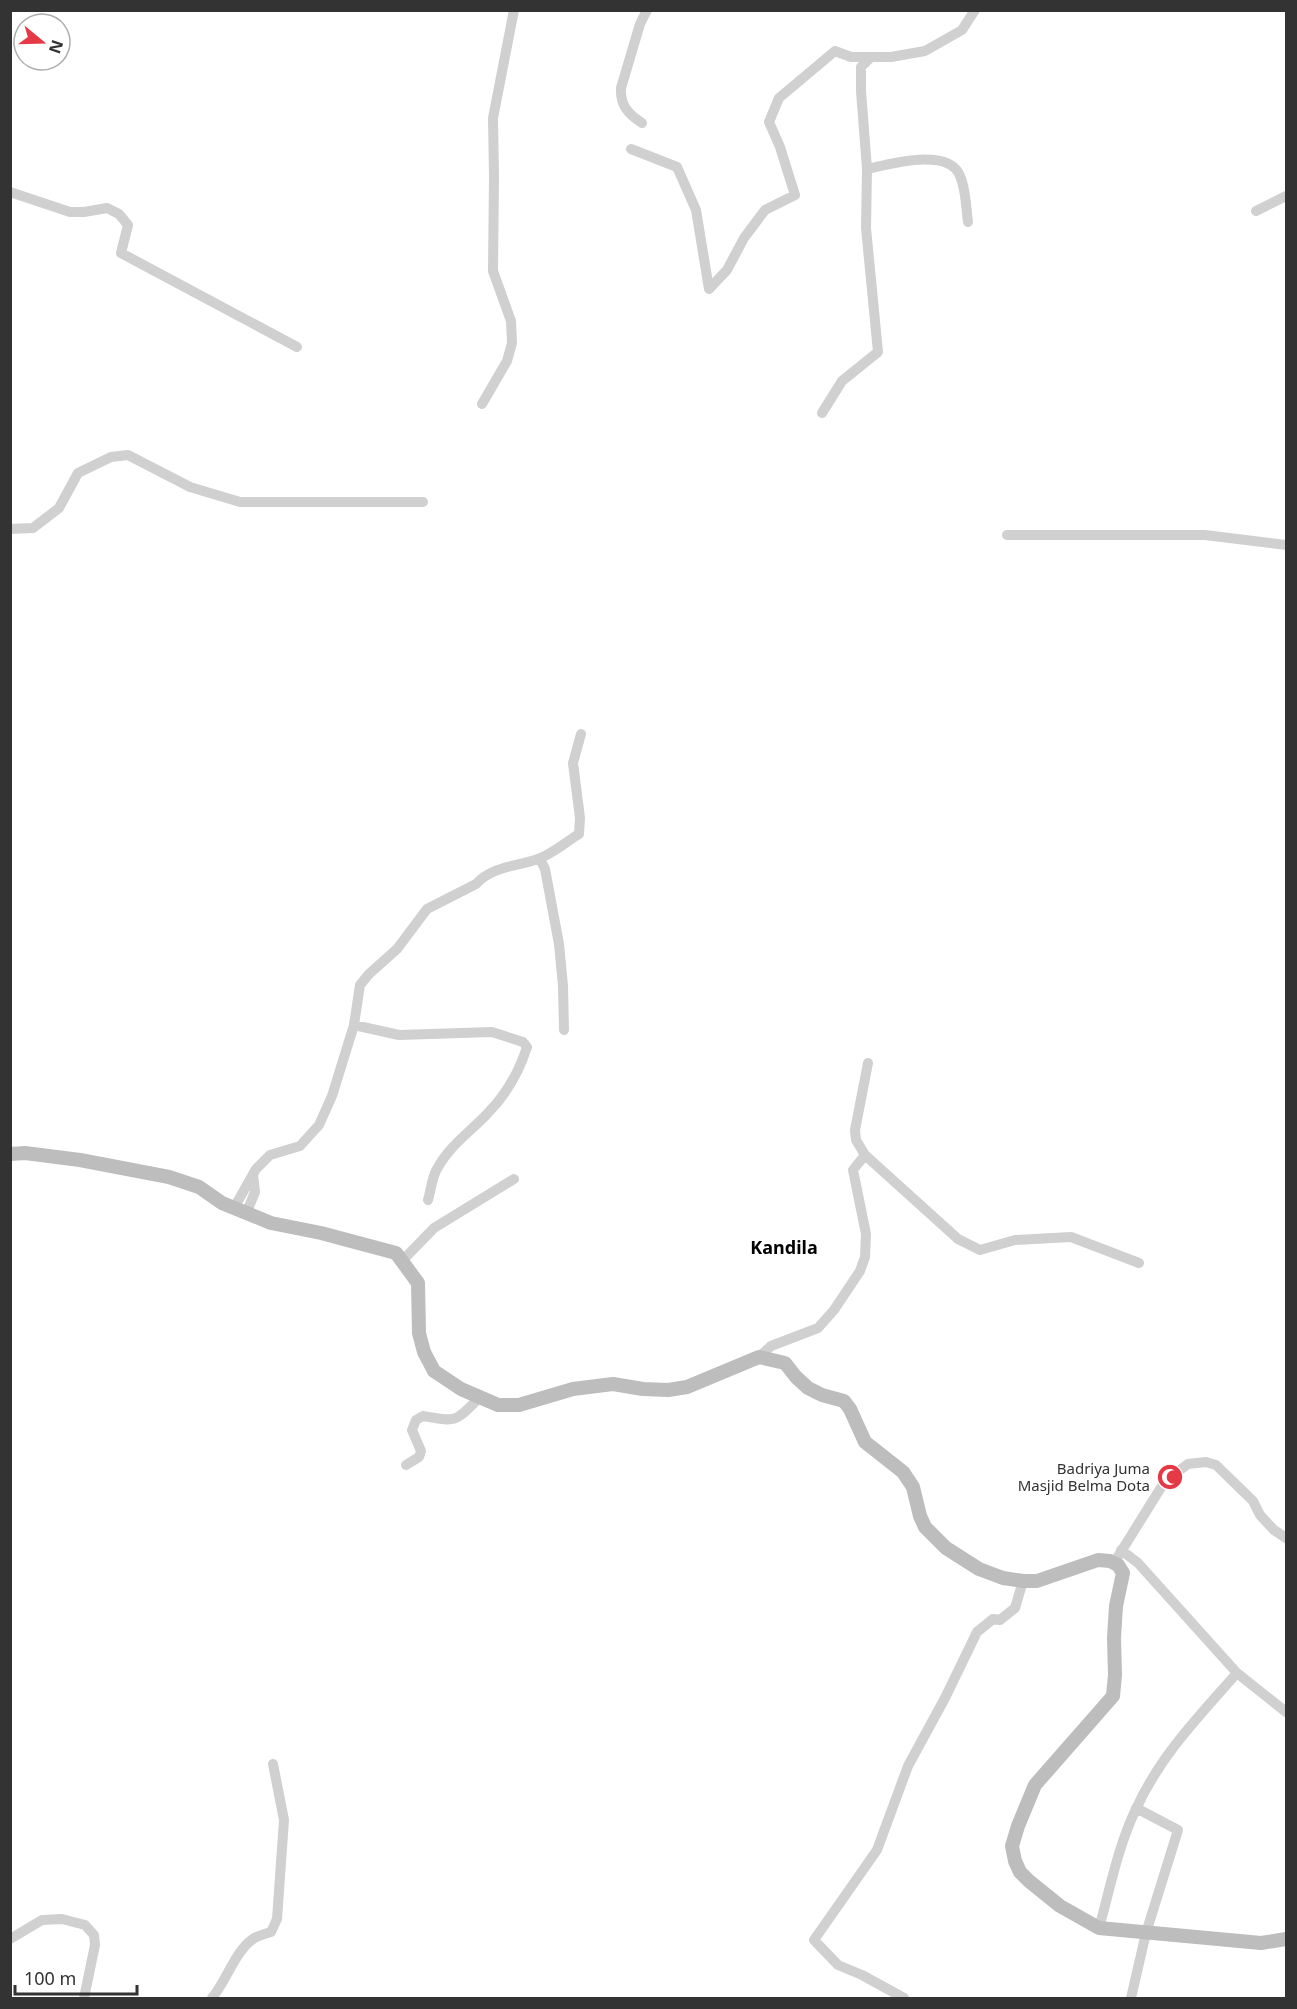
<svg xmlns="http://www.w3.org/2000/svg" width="1297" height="2009" viewBox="0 0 1297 2009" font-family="'Noto Sans',sans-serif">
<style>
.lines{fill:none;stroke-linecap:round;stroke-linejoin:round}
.minor{stroke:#d0d0d0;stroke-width:10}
.secondary{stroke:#bdbdbd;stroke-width:14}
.labels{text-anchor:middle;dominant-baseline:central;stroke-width:6;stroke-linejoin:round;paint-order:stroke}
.poi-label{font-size:15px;fill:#333;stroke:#fff;text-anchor:end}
.quarter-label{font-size:18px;font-weight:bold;fill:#000;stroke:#fff}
</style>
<rect width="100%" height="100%" fill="#fff"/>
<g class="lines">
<path class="minor" d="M642 123C628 114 620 105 621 88L640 24 647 10
M631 149 677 167 696 210 709 289 727 270 744 238 765 210 795 195 780 147 769 122 779 98 835 51 851 57H891L925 51 962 30 975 10
M867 169C890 164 949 147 960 176 966 189 966 208 968 222
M10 192 70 212H84L107 208 119 214 128 225 121 253 297 347
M1256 211 1286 196
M482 404 507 361 512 343 511 321 493 271 494 176 493 118 514 10
M822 413 842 381 878 352 866 228 867 169 861 91V67L871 57
M10 529 33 528 59 508 78 473 111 457 128 455 190 487 240 502H423
M1007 535H1205L1286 545
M540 859 545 869 559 944 563 986 564 1030
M354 1025 399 1035 492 1032 523 1042 527 1047C519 1072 506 1095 487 1114 470 1132 449 1146 437 1169 432 1177 431 1190 428 1200
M868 1063 855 1130 856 1140 865 1155 958 1239 980 1250 1015 1240 1071 1237 1139 1263
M234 1208 256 1169 270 1155 300 1146 319 1125 332 1096 354 1025 360 985 369 974 397 949 427 909 476 884C492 866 516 867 538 859 552 854 566 842 579 834L580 818 573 763 581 734
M246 1214 255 1192 253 1174
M402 1261 434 1228 514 1179
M759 1357 771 1346 818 1328 834 1310 860 1271 865 1257 866 1234 853 1170 865 1155
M406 1465 419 1457 421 1451 412 1430 416 1420 423 1416C458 1422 454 1423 480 1397
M1121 1550 1138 1563 1237 1673 1286 1712
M1114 1563 1165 1481 1188 1464 1206 1462 1216 1465 1253 1501 1260 1515 1274 1530 1286 1538
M1099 1928C1110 1889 1118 1846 1136 1809 1160 1756 1199 1716 1237 1673
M10 1939 42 1920 62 1919 85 1925 94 1935 95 1945 84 1998
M212 1998C226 1982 235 1951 253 1939 257 1936 265 1934 271 1932L277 1919 284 1820 273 1764
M904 1998 862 1975 838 1965 814 1940 877 1850 908 1766 945 1698 977 1632 993 1619 1000 1620 1015 1608 1023 1581
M1131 1998 1146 1933 1178 1830 1136 1808"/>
<path class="secondary" d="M10 1154 25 1153 80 1160 169 1177 199 1187 222 1203 271 1223 321 1233 396 1253 418 1283 419 1333 424 1352 434 1371 461 1389 498 1405H519L573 1389 613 1384 643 1389 668 1390 687 1387 759 1357 785 1363 796 1377 808 1388 822 1395 844 1401 850 1409 865 1442 903 1472 913 1487 920 1516 925 1527 946 1548 979 1569 1003 1578 1023 1581H1037L1098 1560 1110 1561 1118 1565 1123 1573 1116 1606 1114 1638 1115 1675 1113 1696 1035 1785 1018 1826 1012 1846 1015 1861 1020 1872 1029 1881 1060 1906 1099 1928 1261 1943 1286 1939"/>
</g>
<defs>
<g id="mosque-disc" transform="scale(1.35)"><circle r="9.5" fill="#e63946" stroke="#fff"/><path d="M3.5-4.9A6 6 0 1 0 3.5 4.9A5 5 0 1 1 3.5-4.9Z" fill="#fff"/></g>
</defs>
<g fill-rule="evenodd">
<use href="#mosque-disc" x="1170" y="1477"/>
</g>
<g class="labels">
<g class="poi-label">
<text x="1150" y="1468">Badriya Juma<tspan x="1150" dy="17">Masjid Belma Dota</tspan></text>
</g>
<g class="quarter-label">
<text x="784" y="1247">Kandila</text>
</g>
</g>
<rect width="1297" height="2009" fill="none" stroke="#333333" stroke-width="24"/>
<g transform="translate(42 42) rotate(109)"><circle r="28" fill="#ffffff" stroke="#adadad" stroke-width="1.5"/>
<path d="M0-4.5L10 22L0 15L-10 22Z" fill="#e63946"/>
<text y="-9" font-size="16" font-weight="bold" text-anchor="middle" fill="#333333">N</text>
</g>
<path d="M15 1985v9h122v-9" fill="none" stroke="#333333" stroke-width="3"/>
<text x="24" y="1985" font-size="18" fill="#333333" stroke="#ffffff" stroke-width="4.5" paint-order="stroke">100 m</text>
</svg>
